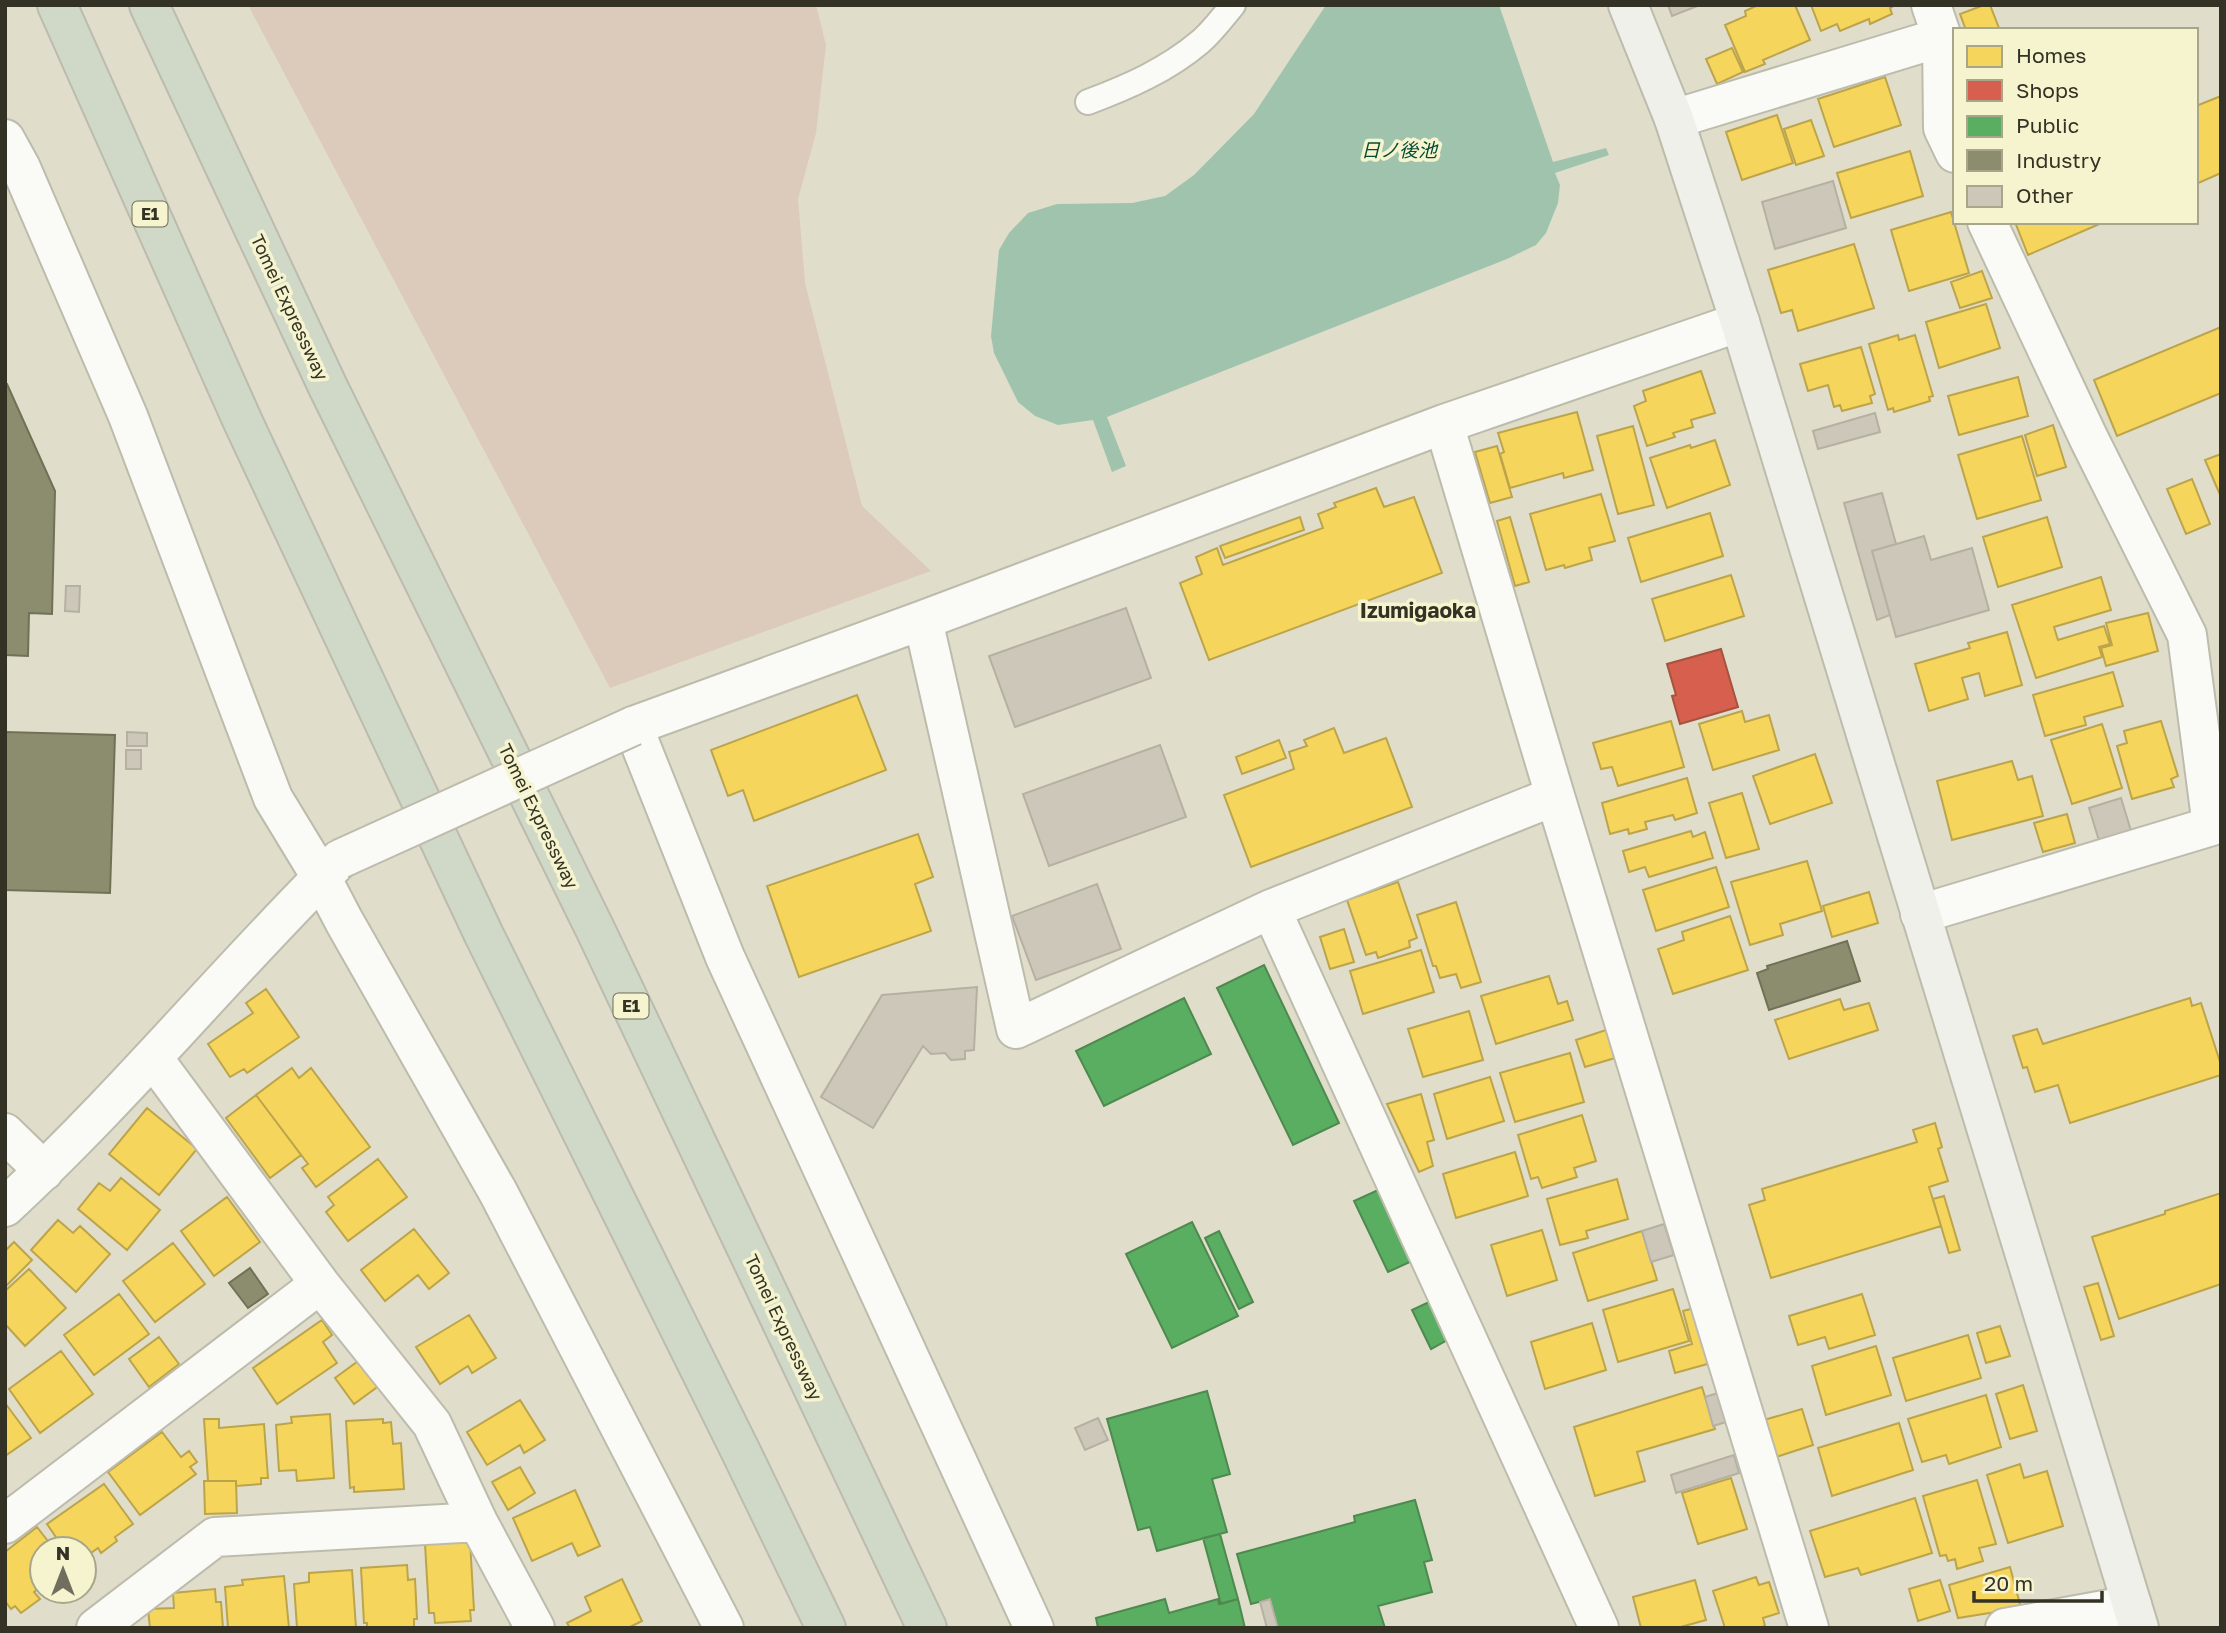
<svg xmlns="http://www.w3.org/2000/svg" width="2226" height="1633" viewBox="0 0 2226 1633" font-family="'Golos Text','Noto Sans JP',sans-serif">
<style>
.green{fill:#dccaba}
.water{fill:#a0c3ad}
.homes{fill:#f6d55c;stroke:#bca44b;stroke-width:2}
.shops{fill:#d6604d;stroke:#a55241;stroke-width:2}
.public{fill:#5aae61;stroke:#4e894f;stroke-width:2}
.industry{fill:#8c8c6e;stroke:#717158;stroke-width:2}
.building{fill:#ccc7b8;stroke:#b5b0a2;stroke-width:2}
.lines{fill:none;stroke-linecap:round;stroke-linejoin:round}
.lane-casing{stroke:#bdbcac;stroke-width:28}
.street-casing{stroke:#bdbcac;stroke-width:42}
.secondary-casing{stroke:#bdbcac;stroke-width:42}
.highway-casing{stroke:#bcbbb0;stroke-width:42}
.lane{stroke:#fafaf7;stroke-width:24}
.street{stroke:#fafaf7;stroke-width:38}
.secondary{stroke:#eef0e9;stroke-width:38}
.highway{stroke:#d0d8c7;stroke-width:38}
.street-bridge-casing{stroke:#bdbcac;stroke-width:42;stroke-linecap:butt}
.street-bridge{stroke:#fafaf7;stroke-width:38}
.labels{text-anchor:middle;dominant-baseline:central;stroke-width:7;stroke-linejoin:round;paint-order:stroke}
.shield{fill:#f5f4cf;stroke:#6d6c57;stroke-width:2}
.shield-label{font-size:16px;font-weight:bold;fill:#333224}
.street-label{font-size:18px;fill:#333224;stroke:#f5f4cf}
.water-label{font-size:19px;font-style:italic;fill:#044b35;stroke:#f5f4cf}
.quarter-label{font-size:21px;font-weight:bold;fill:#333224;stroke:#f5f4cf}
</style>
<rect width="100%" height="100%" fill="#e0deca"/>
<path class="green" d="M248 5H816L826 45 816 133 798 199 805 283 862 506 931 571 610 688Z"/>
<path class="water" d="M1326 5H1499L1553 162 1606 148 1609 155 1555 173 1560 185 1558 203 1546 233 1536 245 1507 259 1107 417 1126 466 1112 472 1093 420 1058 425 1035 416 1018 402 994 353 991 336 999 250 1009 233 1028 213 1057 204 1132 203 1165 196 1194 175 1254 114Z"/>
<path class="homes" d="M1758 5H1795L1810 40 1763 60 1765 64 1745 72 1725 25 1746 16 1745 11Z
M1811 5H1891L1892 7 1890 8 1892 14 1870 24 1869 19 1840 31 1837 24 1821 31Z
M1984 5H1990L1999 28 1966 30 1960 14Z
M1732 48 1743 72 1717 84 1706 59Z
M1885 77 1901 125 1834 147 1818 99Z
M2221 96V173L2196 184V106Z
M1777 115 1793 163 1742 180 1726 132Z
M1811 120 1824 156 1796 165 1784 129Z
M1910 151 1923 196 1851 218 1837 173Z
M1951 212 1969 273 1909 291 1891 230Z
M2015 222H2104L2028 255Z
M1854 244 1874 308 1798 331 1792 310 1781 313 1768 270Z
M1982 271 1992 298 1960 308 1951 282Z
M1986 304 2000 348 1939 368 1926 322Z
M2221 327V393L2117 436 2094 380Z
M1898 335 1899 340 1915 335 1933 396 1929 397 1930 401 1894 412 1893 408 1888 410 1869 344Z
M1861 347 1875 394 1870 396 1872 403 1842 411 1840 405 1834 407 1828 385 1808 391 1800 364Z
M1701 371 1715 413 1691 420 1693 427 1673 433 1675 437 1647 446 1634 406 1646 401 1643 391Z
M2018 377 2028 416 1959 435 1948 396Z
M1577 412 1593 470 1564 478 1563 473 1510 488 1500 454 1504 452 1498 433Z
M2053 425 2066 467 2037 476 2025 435Z
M1633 426 1654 505 1618 514 1597 436Z
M2022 436 2041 500 1977 519 1958 455Z
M1715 440 1730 485 1667 508 1650 458 1690 445 1691 448Z
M1497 446 1512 497 1490 503 1475 452Z
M2221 454V497L2205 460Z
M2192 479 2210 524 2186 534 2167 489Z
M1376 488 1384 507 1414 497 1442 573 1209 660 1180 583 1202 574 1196 557 1217 548 1223 565 1323 528 1318 514 1336 507 1334 503Z
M1601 494 1615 541 1589 548 1592 560 1565 568 1564 565 1546 570 1530 514Z
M1710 513 1723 556 1641 582 1628 538Z
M1300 517 1304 530 1225 558 1220 546Z
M1510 517 1529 582 1515 586 1497 521Z
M2047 517 2062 567 1998 587 1983 537Z
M1731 575 1744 616 1665 641 1652 599Z
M2101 577 2111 610 2054 627 2058 640 2104 626 2110 644 2099 647 2102 657 2036 678 2012 605Z
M2148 613 2158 651 2106 666 2101 648 2112 645 2106 623Z
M2007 632 2022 685 1985 696 1979 673 1962 678 1968 699 1929 711 1915 664 1970 648 1968 643Z
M2113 672 2123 706 2084 717 2086 725 2045 736 2033 695Z
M857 695 886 770 754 821 743 790 728 796 711 750Z
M1742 711 1745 722 1769 715 1779 750 1713 770 1699 724Z
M1671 721 1684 767 1618 786 1612 767 1601 769 1593 743Z
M2161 721 2178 776 2171 779 2174 787 2132 799 2117 746 2127 743 2124 731Z
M2102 724 2122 788 2072 804 2051 740Z
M1334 728 1344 753 1386 738 1412 807 1251 867 1224 795 1294 769 1289 752 1307 746 1304 740Z
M1279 740 1286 758 1242 774 1236 757Z
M1815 754 1832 803 1770 824 1753 776Z
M2012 761 2018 780 2032 776 2043 816 1952 840 1937 781Z
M1687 778 1697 813 1675 820 1673 815 1645 822 1647 829 1629 834 1628 829 1610 834 1602 803Z
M1742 793 1759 849 1726 858 1709 803Z
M2067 814 2075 843 2043 852 2034 823Z
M1691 831 1693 837 1705 832 1713 858 1649 877 1645 867 1629 872 1623 851Z
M918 834 933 877 915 884 931 931 799 977 767 886Z
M1807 861 1822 911 1780 924 1783 935 1750 945 1731 882Z
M1716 867 1729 907 1656 931 1643 890Z
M1398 882 1417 938 1409 941 1410 947 1378 958 1376 952 1366 955 1347 900Z
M1869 892 1878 923 1832 937 1823 906Z
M1456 902 1481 982 1461 988 1456 974 1440 978 1436 966H1433L1417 915Z
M1730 916 1748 970 1673 994 1658 949 1684 940 1682 932Z
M1344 929 1354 962 1330 969 1320 937Z
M1421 950 1434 992 1363 1014 1350 971Z
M1549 976 1558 1004 1567 1001 1573 1020 1496 1044 1481 996Z
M266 989 299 1037 247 1073 244 1069 230 1077 208 1044 253 1013 246 1003Z
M2190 998 2192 1006 2201 1003 2221 1065V1075L2070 1123 2058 1085 2035 1092 2027 1067 2023 1068 2013 1036 2037 1029 2043 1044Z
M1840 999 1844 1010 1869 1003 1878 1030 1789 1059 1775 1020Z
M1469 1011 1483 1060 1423 1077 1408 1029Z
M1606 1030 1615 1058 1585 1067 1576 1040Z
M1570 1053 1584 1102 1515 1122 1500 1073Z
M292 1068 299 1078 311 1068 370 1147 316 1187 302 1168 308 1164 256 1095Z
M1490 1077 1504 1121 1447 1139 1434 1094Z
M1421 1094 1434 1140 1427 1142 1433 1166 1419 1172 1387 1104Z
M256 1095 301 1155 270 1178 226 1118Z
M147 1108 197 1149 159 1195 109 1154Z
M1582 1115 1596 1161 1574 1168 1577 1177 1542 1188 1538 1177 1531 1179 1518 1135Z
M1935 1123 1942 1147 1938 1149 1948 1181 1929 1187 1941 1226 1771 1278 1749 1205 1765 1200 1762 1189 1917 1142 1913 1130Z
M1515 1152 1528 1196 1456 1218 1443 1174Z
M378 1159 407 1197 348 1241 326 1212 334 1205 328 1197Z
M121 1178 160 1210 127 1250 78 1209 99 1183 110 1191Z
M1617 1179 1628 1219 1586 1231 1588 1238 1560 1245 1547 1199Z
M2221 1193V1284L2119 1319 2092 1237 2165 1214V1211Z
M1944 1196 1960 1250 1949 1253 1933 1199Z
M227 1197 260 1242 214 1276 181 1231Z
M58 1220 73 1233 80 1226 110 1254 76 1292 31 1250Z
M414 1229 449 1273 429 1289 418 1275 385 1301 361 1270Z
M1542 1230 1557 1280 1507 1296 1491 1245Z
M1642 1231 1657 1280 1588 1301 1573 1253Z
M14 1242 32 1260 5 1287V1251Z
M173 1243 205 1284 155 1322 123 1281Z
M29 1269 66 1308 25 1346 5 1324V1291Z
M2098 1283 2114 1336 2101 1340 2084 1287Z
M1673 1289 1689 1341 1618 1362 1603 1310Z
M119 1294 149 1334 94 1375 64 1335Z
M1862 1294 1875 1335 1829 1349 1825 1337 1798 1345 1789 1316Z
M1694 1308 1711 1363 1675 1373 1669 1351 1692 1344 1683 1311Z
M469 1315 496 1358 472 1373 468 1366 440 1384 416 1347Z
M322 1320 332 1335 323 1342 337 1363 277 1404 253 1368Z
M1592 1323 1606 1370 1545 1389 1531 1342Z
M2000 1326 2010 1356 1986 1363 1977 1333Z
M1968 1335 1981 1378 1906 1401 1893 1358Z
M159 1337 179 1364 149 1387 129 1359Z
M1876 1346 1891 1395 1826 1415 1812 1366Z
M61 1351 93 1394 40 1433 9 1389Z
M361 1359 380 1385 354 1404 335 1378Z
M2023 1385 2037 1431 2010 1439 1996 1394Z
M1702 1387 1715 1429 1637 1452 1645 1481 1595 1496 1574 1427Z
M1986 1395 2001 1447 1949 1464 1946 1455 1922 1462 1908 1419Z
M520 1400 545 1440 524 1453 520 1445 487 1465 467 1432Z
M5 1403 31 1438 5 1456Z
M1802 1409 1813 1445 1776 1457 1764 1420Z
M330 1414 334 1478 297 1481 296 1470 279 1471 276 1425 292 1423 291 1417Z
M204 1419H219V1428L264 1424 268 1478H261V1484L236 1486V1481H208Z
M383 1419V1423L391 1422 393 1444 401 1443 404 1489 354 1492V1487L350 1488 346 1421Z
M1899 1423 1913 1470 1832 1496 1818 1448Z
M162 1432 181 1457 189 1451 197 1462 190 1467 196 1474 140 1515 108 1472Z
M2020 1464 2024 1478 2047 1471 2063 1526 2008 1543 1987 1475Z
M520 1467 535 1493 508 1510 492 1482Z
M1731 1478 1747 1529 1698 1544 1682 1493Z
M1977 1480 1996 1544 1979 1548 1983 1561 1957 1569 1955 1559 1948 1561 1946 1555 1940 1556 1923 1496Z
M204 1481H236L237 1513 205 1514Z
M104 1484 133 1524 115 1537 117 1541 101 1553 98 1548 84 1558V1549H64L47 1524Z
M575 1490 600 1546 578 1556 572 1543 532 1561 513 1518Z
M1915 1498 1932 1553 1861 1575 1858 1568 1825 1577 1810 1531Z
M37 1527 54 1549H42V1585L34 1592 40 1599 21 1613 15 1606 11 1609 5 1601V1552Z
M470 1541 474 1610H470L471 1621 435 1623 434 1613H429L425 1544Z
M407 1565 408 1580 415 1579 417 1619H414V1627L367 1628V1623H364L361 1568Z
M2010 1567 2021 1608 1958 1618 1949 1585Z
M352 1570 356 1628H297L294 1584 309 1582V1573Z
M284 1576 289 1628H228L225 1587 243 1585 242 1580Z
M1756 1577 1759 1585 1769 1582 1779 1613 1763 1618 1765 1626 1760 1628H1725L1713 1591Z
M622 1579 642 1621 628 1628H570L567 1623 591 1611 585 1597Z
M1695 1580 1706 1620 1677 1628H1641L1633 1597Z
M1940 1580 1950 1611 1918 1621 1909 1589Z
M215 1589 216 1602H221L223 1628H150L148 1609 174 1608 173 1593Z"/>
<path class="shops" d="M1721 649 1738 707 1680 724 1672 696 1676 695 1667 664Z"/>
<path class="public" d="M1264 965 1339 1123 1293 1145 1217 988Z
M1184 998 1211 1054 1104 1106 1076 1051Z
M1378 1190 1412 1261 1388 1272 1354 1201Z
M1192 1222 1238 1316 1172 1348 1126 1254Z
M1219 1231 1253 1302 1239 1309 1205 1238Z
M1431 1301 1449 1339 1431 1349 1412 1310Z
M1207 1391 1230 1474 1212 1479 1227 1532 1157 1551 1150 1527 1138 1530 1107 1419Z
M1415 1500 1432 1560 1424 1562 1432 1592 1378 1606 1385 1628H1278L1270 1599 1251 1604 1237 1554 1355 1522 1354 1516Z
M1220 1534 1238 1599 1221 1604 1203 1538Z
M1165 1599 1169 1613 1218 1599 1219 1604 1238 1599 1245 1628H1098L1096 1618Z"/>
<path class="industry" d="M5 384H7L55 491 52 614 29 613 28 656 5 655Z
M5 732 115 735 110 893 5 890Z
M1847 941 1860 981 1769 1010 1757 973 1768 969 1767 966Z
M250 1268 268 1294 248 1308 229 1283Z"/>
<path class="building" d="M1668 5H1700L1672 16Z
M1833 181 1846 228 1775 249 1762 202Z
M1875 413 1880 432 1818 449 1813 431Z
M1882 493 1896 544 1872 551 1890 615 1877 620 1844 503Z
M1924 536 1931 560 1972 548 1989 610 1896 637 1872 551Z
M66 586H80L79 612 65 611Z
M1126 608 1151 678 1015 727 989 656Z
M127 732 147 733V746H127Z
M1160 745 1186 817 1049 866 1023 794Z
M126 750H141V769H126Z
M2121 798 2132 834 2100 844 2089 808Z
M1097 884 1121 949 1036 980 1012 916Z
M977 987 974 1050 965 1051V1059L951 1060 945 1053 931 1054 923 1046 873 1128 821 1097 882 995Z
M1664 1224 1674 1255 1651 1262 1642 1231Z
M1718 1393 1726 1422 1713 1426 1705 1397Z
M1098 1418 1108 1440 1085 1450 1075 1428Z
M1734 1455 1739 1473 1676 1493 1671 1475Z
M1270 1599 1278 1628H1267L1260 1602Z"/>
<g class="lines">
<g class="lane-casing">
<path id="lane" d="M1088 102C1128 87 1167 70 1200 42 1212 32 1223 17 1233 5"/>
</g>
<g class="street-casing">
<path id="street" d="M1931 5 1942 37 1943 128 1955 153
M1674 119 1942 37
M5 139 21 168 128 416 273 798 321 877 344 921 498 1192 724 1628
M1444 424 1555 796 1809 1628
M923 620 1016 1029 1271 909 1555 796
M1271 909 1599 1628
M1920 914 2212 826 2187 635 2089 439 1987 222
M5 1133 44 1171
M5 1207C123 1098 225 973 339 860
M320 1284 432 1424 478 1522 535 1628
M5 1524 320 1284 153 1058
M96 1628 215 1537 478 1522
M1034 1628 725 957 633 726 923 620 1444 424 1740 322
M2005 1628 2132 1605"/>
</g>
<g class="secondary-casing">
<path id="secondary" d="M1628 5 1674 119 1740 322 2139 1628"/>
</g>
<g class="highway-casing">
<path id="highway" d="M57 5 243 422 484 935 741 1452 826 1628
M149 5 328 387 596 931 927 1628"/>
</g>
<use href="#lane" class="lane"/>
<use href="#street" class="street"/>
<use href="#secondary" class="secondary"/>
<use href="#highway" class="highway"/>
<g class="street-bridge-casing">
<path id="street-bridge" d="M340 859 633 726"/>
</g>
<use href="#street-bridge" class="street-bridge"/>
</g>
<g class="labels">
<g class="shield">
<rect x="132.5" y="201.5" width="35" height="25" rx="5"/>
<rect x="613.5" y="993.5" width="35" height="25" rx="5"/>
</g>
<g class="shield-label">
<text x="150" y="214">E1</text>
<text x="631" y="1006">E1</text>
</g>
<g class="street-label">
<text transform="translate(290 307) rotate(65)">Tomei Expressway</text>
<text transform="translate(539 816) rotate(64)">Tomei Expressway</text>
<text transform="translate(784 1327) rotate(65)">Tomei Expressway</text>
</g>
<g class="water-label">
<text x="1399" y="149">日ノ後池</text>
</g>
<g class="quarter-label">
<text x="1418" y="610">Izumigaoka</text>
</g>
</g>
<rect width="2226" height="1633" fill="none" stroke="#333224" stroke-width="14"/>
<rect x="1953" y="28" width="245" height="196" fill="#f5f4cf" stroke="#a7a68b" stroke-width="2"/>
<rect x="1967" y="46" width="35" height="21" fill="#f6d55c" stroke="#a7a68b" stroke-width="2"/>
<text x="2016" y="63" font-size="21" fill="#333224">Homes</text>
<rect x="1967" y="80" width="35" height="21" fill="#d6604d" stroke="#a7a68b" stroke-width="2"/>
<text x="2016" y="98" font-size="21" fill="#333224">Shops</text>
<rect x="1967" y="116" width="35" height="21" fill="#5aae61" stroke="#a7a68b" stroke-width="2"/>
<text x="2016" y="133" font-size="21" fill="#333224">Public</text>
<rect x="1967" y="150" width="35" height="21" fill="#8c8c6e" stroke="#a7a68b" stroke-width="2"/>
<text x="2016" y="168" font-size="21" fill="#333224">Industry</text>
<rect x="1967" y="186" width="35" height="21" fill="#ccc7b8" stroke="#a7a68b" stroke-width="2"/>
<text x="2016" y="203" font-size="21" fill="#333224">Other</text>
<g transform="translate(63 1570)"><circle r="33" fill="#f5f4cf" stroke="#a7a68b" stroke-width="2"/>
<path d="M0-5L12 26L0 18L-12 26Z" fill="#706e5e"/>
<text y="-10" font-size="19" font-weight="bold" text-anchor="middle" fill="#333224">N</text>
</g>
<path d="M1974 1591v10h128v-10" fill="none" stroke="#333224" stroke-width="3.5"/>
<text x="1984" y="1591" font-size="21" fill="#333224" stroke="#f5f4cf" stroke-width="5" paint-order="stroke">20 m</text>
</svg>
